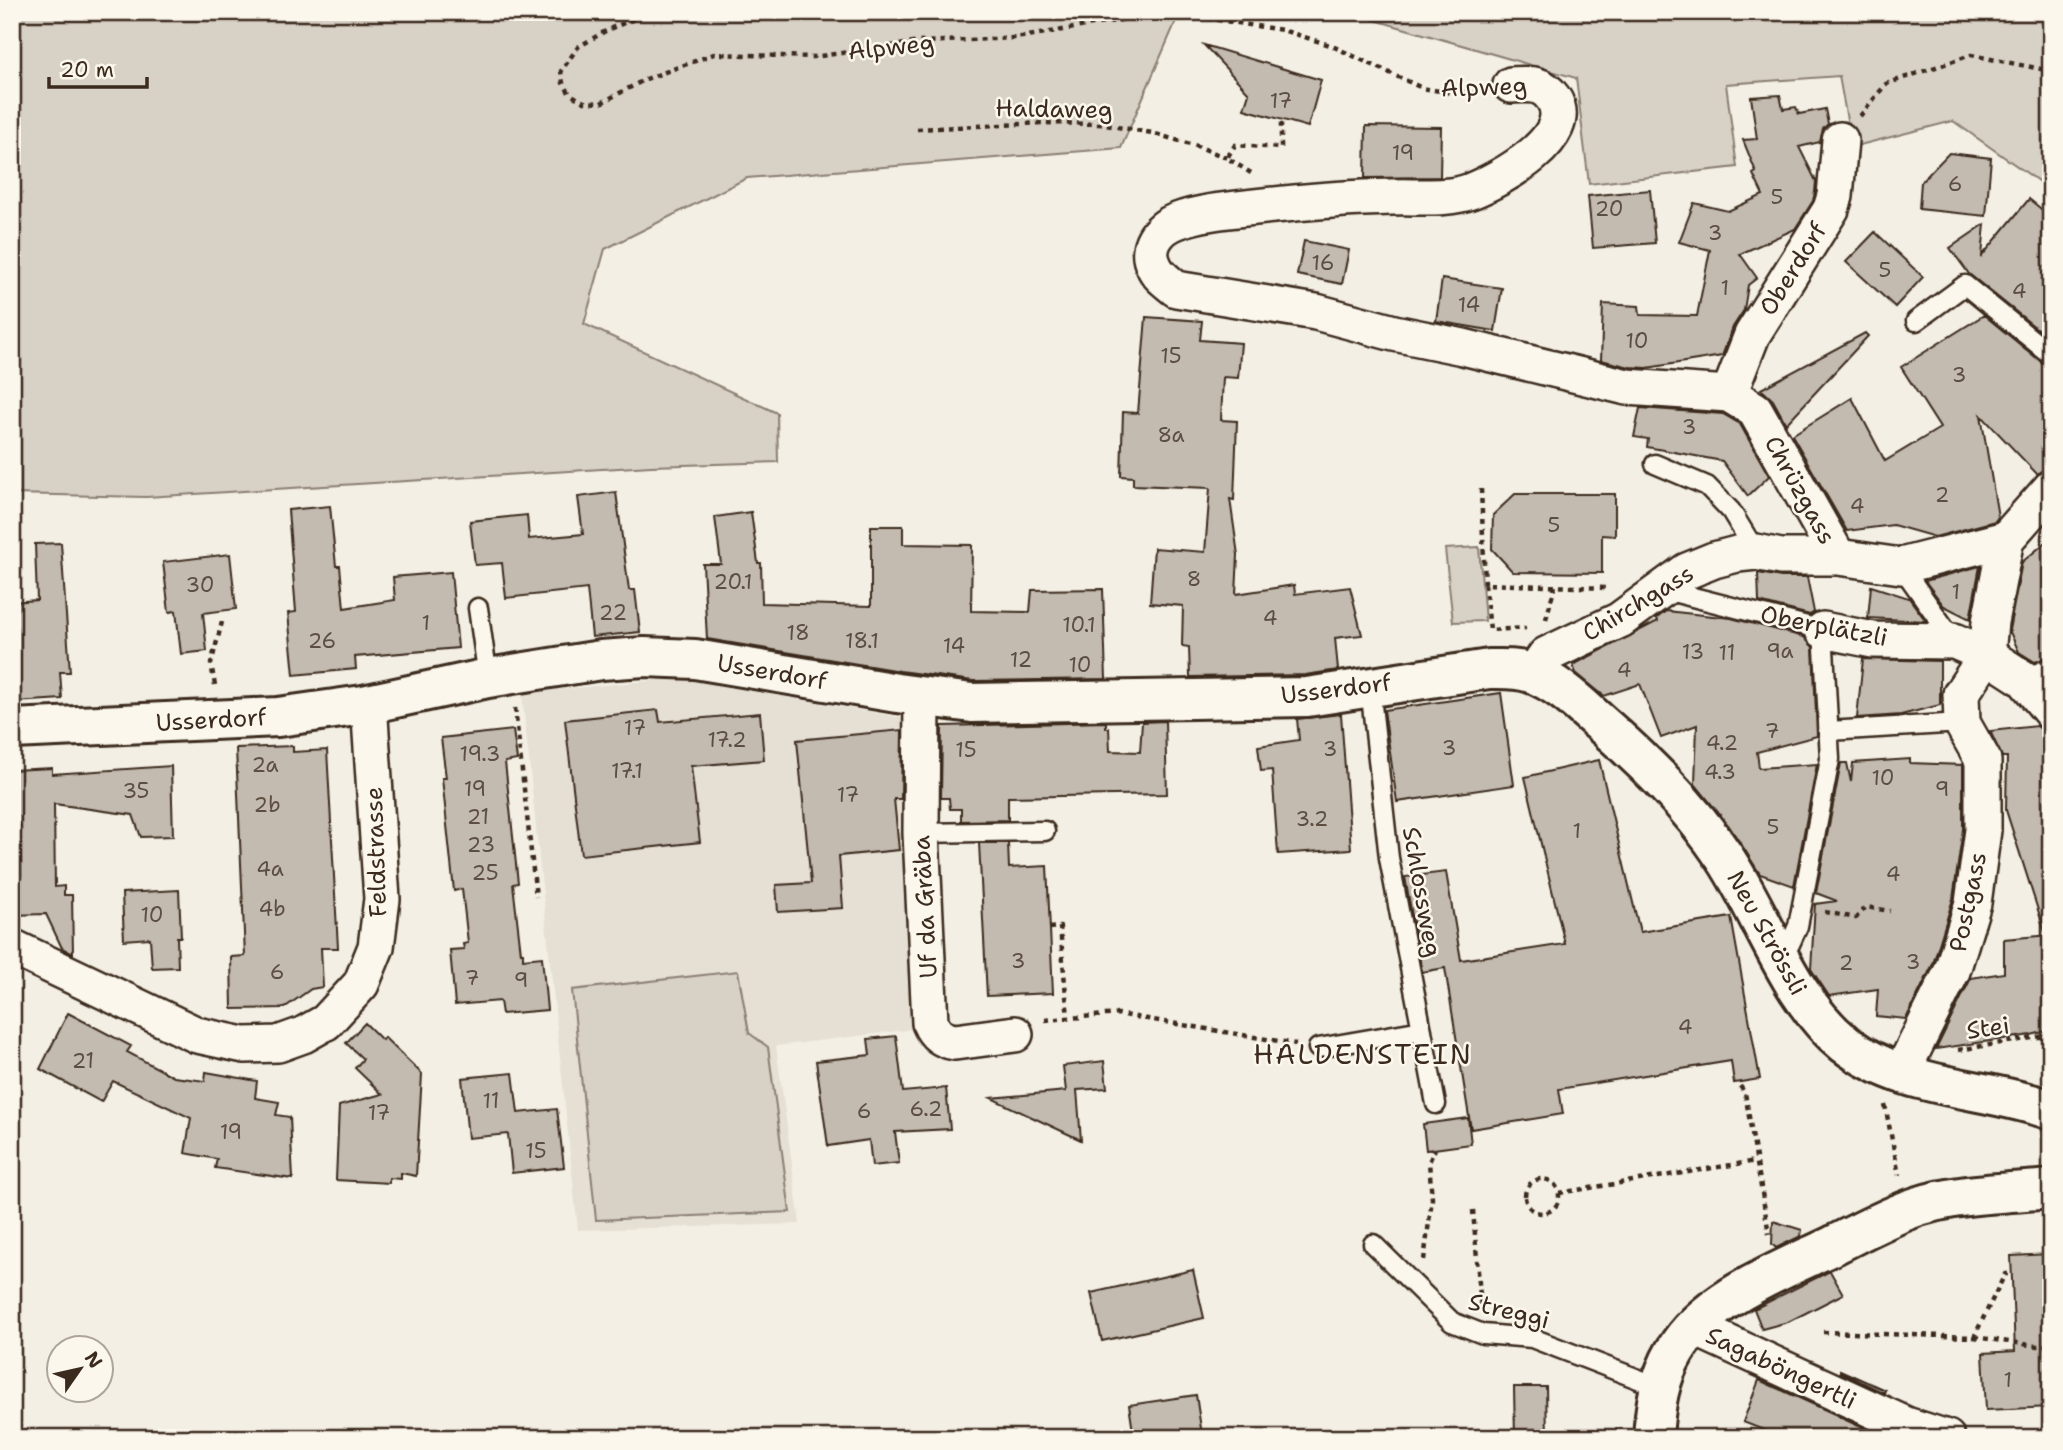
<svg xmlns="http://www.w3.org/2000/svg" width="2063" height="1450" viewBox="0 0 2063 1450" font-family="'Shantell Sans',sans-serif">
<style>
.built{fill:#e5dfd4}
.green{fill:#d8d1c6;stroke:#8a7e72;stroke-width:2}
.building{fill:#c3bbb0;stroke:#3b2a1e;stroke-width:2}
.lines{fill:none;stroke-linecap:round;stroke-linejoin:round}
.lane-casing{stroke:#3b2a1e;stroke-width:23}
.street-casing{stroke:#3b2a1e;stroke-width:40}
.secondary-casing{stroke:#3b2a1e;stroke-width:44}
.path{stroke:#3b2a1e;stroke-width:4.5;stroke-dasharray:5 5;stroke-linecap:butt}
.lane{stroke:#fbf7ec;stroke-width:18}
.street{stroke:#fbf7ec;stroke-width:35}
.secondary{stroke:#fbf7ec;stroke-width:38}
.labels{text-anchor:middle;dominant-baseline:central;stroke-width:5;stroke-linejoin:round;paint-order:stroke}
.number-label{font-size:21px;fill:#5d4e42}
.street-label{font-size:24px;fill:#3b2a1e;stroke:#fbf7ec}
.quarter-label{font-size:28px;letter-spacing:2px;fill:#3b2a1e;stroke:#fbf7ec}
</style>
<rect width="100%" height="100%" fill="#f3efe4"/>
<filter id="ink" filterUnits="userSpaceOnUse"><feTurbulence type="fractalNoise" baseFrequency=".0143" numOctaves="2"/><feDisplacementMap in="SourceGraphic" scale="14" xChannelSelector="R" yChannelSelector="G"/><feConvolveMatrix kernelMatrix="1 2 1 2 8 2 1 2 1" color-interpolation-filters="sRGB"/></filter>
<g filter="url(#ink)">
<path class="built" d="M669 679 700 682 904 718 922 1028 776 1046 800 1224 578 1230 522 693Z"/>
<path class="green" d="M12 12H1180L1121 148 747 178 605 249 584 324 777 413 778 462 651 466 146 497 12 494Z
M1347 12H2051V190L1953 121 1852 147 1839 76 1726 84 1737 167 1589 184 1576 78Z
M1479 547 1485 621 1453 622 1445 549Z
M738 971 749 1033 768 1047 790 1212 596 1220 572 990Z"/>
<path class="building" d="M1204 45 1321 80 1308 127 1244 109 1249 93Z
M1780 95 1783 109 1796 107 1799 114 1825 109 1828 124 1823 129 1820 142 1799 147 1816 181 1815 192 1813 201 1795 229 1740 254 1757 278 1748 285 1744 310 1733 327 1722 356 1647 368 1630 367 1601 360 1603 304 1639 306 1640 315 1697 316 1710 250 1679 242 1694 203 1728 211 1763 195 1753 174 1756 172 1743 140 1757 139 1751 97Z
M1366 126 1441 127 1440 177 1365 178Z
M1949 153 1991 158 1986 216 1919 209 1921 182Z
M1650 190 1655 243 1593 248 1588 196Z
M2029 199 2051 217V340L1969 274 1950 248 1985 224 1982 256Z
M1875 232 1923 277 1895 307 1846 262Z
M1304 241 1349 250 1342 284 1297 275Z
M1442 279 1502 288 1495 331 1436 321Z
M1984 315 2044 364 2051 366V468L2044 469 2037 474 1981 415 1998 517 1995 521 1935 537 1893 525 1847 531 1792 435 1852 398 1885 461 1940 428 1901 367Z
M1146 317 1202 321 1200 340 1241 343 1238 378 1223 377 1221 420 1237 421 1234 500 1230 499 1238 555 1236 594 1294 585 1295 594 1350 587 1362 635 1335 638 1338 670 1305 675 1190 677 1189 647 1182 646 1183 606 1150 603 1154 548 1205 552 1210 488 1133 485V477L1121 476 1123 412 1138 413Z
M1865 333 1868 336 1786 424 1773 400 1761 389Z
M1640 408 1723 414 1740 424 1769 476 1748 496 1722 461 1647 447 1648 439 1634 437Z
M616 492 629 590H635L640 632 592 637 587 589 506 598 502 563 475 565 470 521 527 515 529 539 583 534 578 497Z
M1515 494H1615V536L1602 535V573L1513 572 1492 549 1493 515Z
M330 506 336 566H340L344 608 395 600 393 577 451 572 458 648 355 657 356 669 294 675 288 613 296 612 288 510Z
M751 512 758 563H761L762 603 871 606V526H903V544L972 545 971 611 1030 612 1032 590 1103 589 1106 679 973 681 900 671 707 639 703 564H721L715 517Z
M2051 538V656L2035 662 2019 652 2009 630 2010 625 2022 562Z
M61 543 70 672H60L62 699 16 702 12 675V602L37 600 35 544Z
M230 554 236 609 203 613 207 651 181 654 176 611 169 612 163 562Z
M1980 566 1970 619 1944 606 1925 581Z
M1758 573 1781 577H1807L1814 612 1810 615 1759 602Z
M1871 586 1909 598 1926 621 1868 618Z
M1666 611 1731 618 1804 637 1813 647 1817 736 1757 752 1759 768 1817 764 1794 886 1760 874 1729 826 1695 784 1697 725 1661 738 1640 684 1604 696 1576 673 1573 665 1658 621 1657 618Z
M1863 659 1940 661V705L1901 715 1857 718Z
M1501 693 1514 785 1397 802 1384 710Z
M658 710 660 722 760 713 764 760 691 766 700 842 581 855 565 720Z
M1341 714 1351 849 1278 854 1272 770 1261 771 1258 746 1299 740 1297 719Z
M1165 721 1167 794 1008 797V820L961 821V809H950L949 798H941L942 726 1106 722V728H1109L1110 751 1140 752 1142 722Z
M2037 726 2043 731 2051 732V931L2045 932 2006 810 2007 757H2002L1990 731Z
M513 730 517 760 505 762 518 883 513 884 521 953H523V959L542 957 547 1010 502 1014 500 1001 455 1005 450 950 464 949 463 944 468 943 462 889 454 891 442 778H446L441 738Z
M902 730 901 799H894L899 850 839 856 843 908 778 912 776 885 811 883 797 740Z
M293 746V752L327 750 338 948H321L323 987 311 989 284 1008 232 1009 231 957 245 956 236 748Z
M1910 759V763L1963 765V829L1953 899 1933 964 1906 1019 1876 1016 1878 989 1829 996 1811 969 1815 904 1837 901 1816 893 1841 763H1847L1851 782 1853 763Z
M1599 760 1640 932 1731 917 1760 1079 1734 1083 1731 1061 1559 1089 1563 1114 1471 1129 1445 968 1422 972 1405 877 1446 872 1461 960 1565 944 1525 777Z
M171 766 173 836 141 837 133 815 54 804 55 887 64 886V895H72L73 954 62 948 46 914 12 915V876L21 875 19 823 12 817V770L52 768V774Z
M979 843H1008L1009 868 1047 866 1053 993 987 996Z
M179 890 181 937H177L178 967 152 968 150 938 124 940 122 893Z
M2051 935V1030L2031 1035 1936 1049 1971 978 2004 973V939Z
M68 1013 131 1046 127 1052 174 1077 205 1081 206 1072 257 1081 255 1098 279 1102 276 1115 290 1117 293 1179 215 1168 217 1159 185 1153 191 1118 113 1081 101 1102 40 1069Z
M365 1023 382 1040 384 1037 422 1074 416 1176 401 1173V1179L389 1178V1183L336 1180 339 1106 382 1094 355 1068 363 1059 346 1043Z
M896 1036 903 1092 946 1088 950 1129 895 1132 899 1163 872 1166 869 1140 828 1146 816 1061 870 1055 868 1039Z
M1104 1061 1107 1088 1077 1090 1081 1140 991 1098 1066 1091 1063 1066Z
M513 1073 518 1113 557 1109 564 1167 512 1173 508 1134 468 1138 462 1078Z
M1468 1118 1471 1144 1426 1150 1423 1124Z
M1773 1221 1802 1230 1801 1236 1776 1248 1772 1244Z
M2051 1254V1407L1986 1410 1983 1353 2015 1351 2011 1256Z
M1193 1270 1204 1318 1102 1341 1091 1293Z
M1830 1271 1843 1294 1788 1322 1762 1329 1754 1309Z
M1840 1370 1885 1390 1884 1393 1840 1372Z
M1759 1380 1839 1416H1837L1885 1438H1784L1743 1422Z
M1514 1387H1546L1547 1438H1515Z
M1196 1395 1202 1435 1185 1438H1134L1129 1405Z"/>
<g class="lines">
<g class="lane-casing">
<path id="lane" d="M1916 321 1965 285 2051 355
M1655 464 1707 486 1731 511 1756 552
M1901 566 1954 641
M1661 589 1823 630 1830 759 1798 926 1790 944 1779 953
M478 608 488 678
M2024 679 2051 667
M1370 687 1389 858 1436 1104
M1828 731 1962 723
M921 833 1045 831
M1318 1048 1422 1030
M1373 1244 1452 1322 1483 1334 1532 1338 1659 1387"/>
</g>
<g class="street-casing">
<path id="street" d="M1511 85C1529 84 1542 82 1553 98 1579 137 1499 180 1471 191 1448 200 1417 196 1392 197 1346 198 1301 202 1255 207 1229 210 1202 212 1177 221 1158 228 1144 247 1154 266 1158 276 1168 282 1176 289L1316 312 1394 333 1463 347 1627 387 1729 394 1755 410 1838 557
M1729 394 1752 335 1831 209 1835 196 1840 140
M1823 630 1873 640 1954 641 1987 655 1990 622 2006 539 2051 488
M1533 674 1546 655 1620 620 1687 571 1714 560 1737 554 1756 552 1781 557H1838L1901 566 2006 539
M922 697 921 833 930 1023C935 1035 942 1040 955 1042L1015 1034
M12 947 197 1035 244 1045 278 1044 303 1035 326 1022 361 984 376 947 382 899 369 703
M1901 1074 1952 971 1973 903 1983 830V760L1962 723 1961 694 1987 655 2024 679 2051 712
M1693 1327 1906 1425 1947 1438"/>
</g>
<g class="secondary-casing">
<path id="secondary" d="M12 729 278 717 363 705 488 678 601 660 644 657 695 659 897 693 972 703 1307 697 1489 669C1504 669 1517 668 1531 673 1556 682 1576 701 1596 719 1643 760 1690 805 1725 858 1764 917 1789 999 1845 1044 1905 1090 1983 1086 2051 1110
M1653 1438C1655 1407 1659 1378 1675 1351 1705 1299 1780 1271 1832 1246 1860 1232 1889 1216 1919 1206 1961 1193 2008 1193 2051 1189"/>
</g>
<path class="path" d="M652 12 609 29 578 47 561 71 563 83 570 94 584 102 601 103 646 79 714 54 813 57 920 42 1016 38 1167 12 1282 30 1330 45 1422 88 1451 93 1479 91
M1860 116 1886 84 1971 55 2051 71
M917 129 1041 123 1100 124 1152 133 1197 146 1227 158
M1251 173 1227 158 1235 145 1281 148V119
M1481 489 1485 584 1607 588
M1485 584 1490 630 1526 628
M1546 619 1555 586
M215 685 211 664 222 622
M515 708 536 897
M1825 912 1856 918 1866 907 1890 911
M1049 928 1060 927 1068 1018
M1045 1020 1118 1014 1296 1044
M1958 1050 2051 1035
M1740 1086 1745 1093 1769 1234
M1885 1105 1899 1175
M1525 1196a17 17 0 1 1 34 0a17 17 0 1 1-34 0Z
M1559 1193 1756 1161
M1473 1210 1481 1308
M1424 1260 1432 1199 1429 1162 1435 1149
M1823 1332 1974 1337 2005 1274H2008
M1974 1337 2038 1346 2051 1345"/>
<use href="#lane" class="lane"/>
<use href="#street" class="street"/>
<use href="#secondary" class="secondary"/>
</g>
</g>
<g class="labels">
<g class="number-label">
<text x="1281" y="101">17</text>
<text x="1403" y="153">19</text>
<text x="1955" y="184">6</text>
<text x="1777" y="197">5</text>
<text x="1609" y="209">20</text>
<text x="1715" y="233">3</text>
<text x="1323" y="263">16</text>
<text x="1885" y="270">5</text>
<text x="1725" y="288">1</text>
<text x="2019" y="291">4</text>
<text x="1469" y="305">14</text>
<text x="1637" y="341">10</text>
<text x="1171" y="356">15</text>
<text x="1959" y="375">3</text>
<text x="1689" y="427">3</text>
<text x="1171" y="435">8a</text>
<text x="1942" y="495">2</text>
<text x="1857" y="506">4</text>
<text x="1554" y="525">5</text>
<text x="1194" y="579">8</text>
<text x="733" y="582">20.1</text>
<text x="200" y="585">30</text>
<text x="1956" y="592">1</text>
<text x="613" y="613">22</text>
<text x="1270" y="618">4</text>
<text x="426" y="623">1</text>
<text x="1079" y="625">10.1</text>
<text x="798" y="633">18</text>
<text x="322" y="641">26</text>
<text x="862" y="641">18.1</text>
<text x="954" y="646">14</text>
<text x="1780" y="651">9a</text>
<text x="1693" y="652">13</text>
<text x="1727" y="653">11</text>
<text x="1021" y="660">12</text>
<text x="1080" y="665">10</text>
<text x="1624" y="670">4</text>
<text x="635" y="728">17</text>
<text x="1772" y="731">7</text>
<text x="727" y="740">17.2</text>
<text x="1722" y="743">4.2</text>
<text x="1449" y="748">3</text>
<text x="1330" y="749">3</text>
<text x="966" y="750">15</text>
<text x="480" y="754">19.3</text>
<text x="265" y="765">2a</text>
<text x="627" y="771">17.1</text>
<text x="1720" y="772">4.3</text>
<text x="1883" y="778">10</text>
<text x="475" y="789">19</text>
<text x="1942" y="789">9</text>
<text x="136" y="791">35</text>
<text x="848" y="795">17</text>
<text x="267" y="805">2b</text>
<text x="478" y="817">21</text>
<text x="1312" y="819">3.2</text>
<text x="1773" y="827">5</text>
<text x="1577" y="831">1</text>
<text x="481" y="845">23</text>
<text x="270" y="869">4a</text>
<text x="485" y="873">25</text>
<text x="1893" y="874">4</text>
<text x="272" y="909">4b</text>
<text x="152" y="915">10</text>
<text x="1018" y="961">3</text>
<text x="1913" y="962">3</text>
<text x="1846" y="963">2</text>
<text x="277" y="972">6</text>
<text x="472" y="978">7</text>
<text x="521" y="980">9</text>
<text x="1685" y="1027">4</text>
<text x="83" y="1061">21</text>
<text x="491" y="1101">11</text>
<text x="926" y="1109">6.2</text>
<text x="864" y="1111">6</text>
<text x="379" y="1113">17</text>
<text x="231" y="1132">19</text>
<text x="536" y="1151">15</text>
<text x="2008" y="1380">1</text>
</g>
<g class="street-label">
<text transform="translate(891 47) rotate(-6)">Alpweg</text>
<text transform="translate(1484 87) rotate(-2)">Alpweg</text>
<text transform="translate(1054 109) rotate(1)">Haldaweg</text>
<text transform="translate(1793 269) rotate(-58)">Oberdorf</text>
<text transform="translate(1800 490) rotate(61)">Chrüzgass</text>
<text transform="translate(1638 603) rotate(-31)">Chirchgass</text>
<text transform="translate(1824 626) rotate(11)">Oberplätzli</text>
<text transform="translate(772 672) rotate(10)">Usserdorf</text>
<text transform="translate(1336 689) rotate(-7)">Usserdorf</text>
<text transform="translate(211 720) rotate(-3)">Usserdorf</text>
<text transform="translate(376 852) rotate(-92)">Feldstrasse</text>
<text transform="translate(1422 892) rotate(80)">Schlossweg</text>
<text transform="translate(1968 902) rotate(-78)">Postgass</text>
<text transform="translate(925 907) rotate(-93)">Uf da Gräba</text>
<text transform="translate(1767 933) rotate(61)">Neu Strössli</text>
<text transform="translate(1988 1028) rotate(-8)">Stei</text>
<text transform="translate(1509 1311) rotate(14)">Streggi</text>
<text transform="translate(1781 1368) rotate(25)">Sagaböngertli</text>
</g>
<g class="quarter-label">
<text x="1363" y="1054">HALDENSTEIN</text>
</g>
</g>
<rect width="2063" height="1450" fill="none" stroke="#fbf7ec" stroke-width="42"/>
<rect x="21" y="21" width="2021" height="1408" fill="none" stroke="#3b2a1e" stroke-width="2.5" filter="url(#ink)"/>
<g transform="translate(80 1369) rotate(56)"><circle r="33" fill="#fbf7ec" stroke="#aea59a" stroke-width="2"/>
<path d="M0-5L12 26L0 18L-12 26Z" fill="#3b2a1e"/>
<text y="-10" font-size="19" font-weight="bold" text-anchor="middle" fill="#3b2a1e">N</text>
</g>
<path d="M49 77v10h98v-10" fill="none" stroke="#3b2a1e" stroke-width="3.5"/>
<text x="60" y="77" font-size="21" fill="#3b2a1e" stroke="#fbf7ec" stroke-width="5" paint-order="stroke">20 m</text>
</svg>
